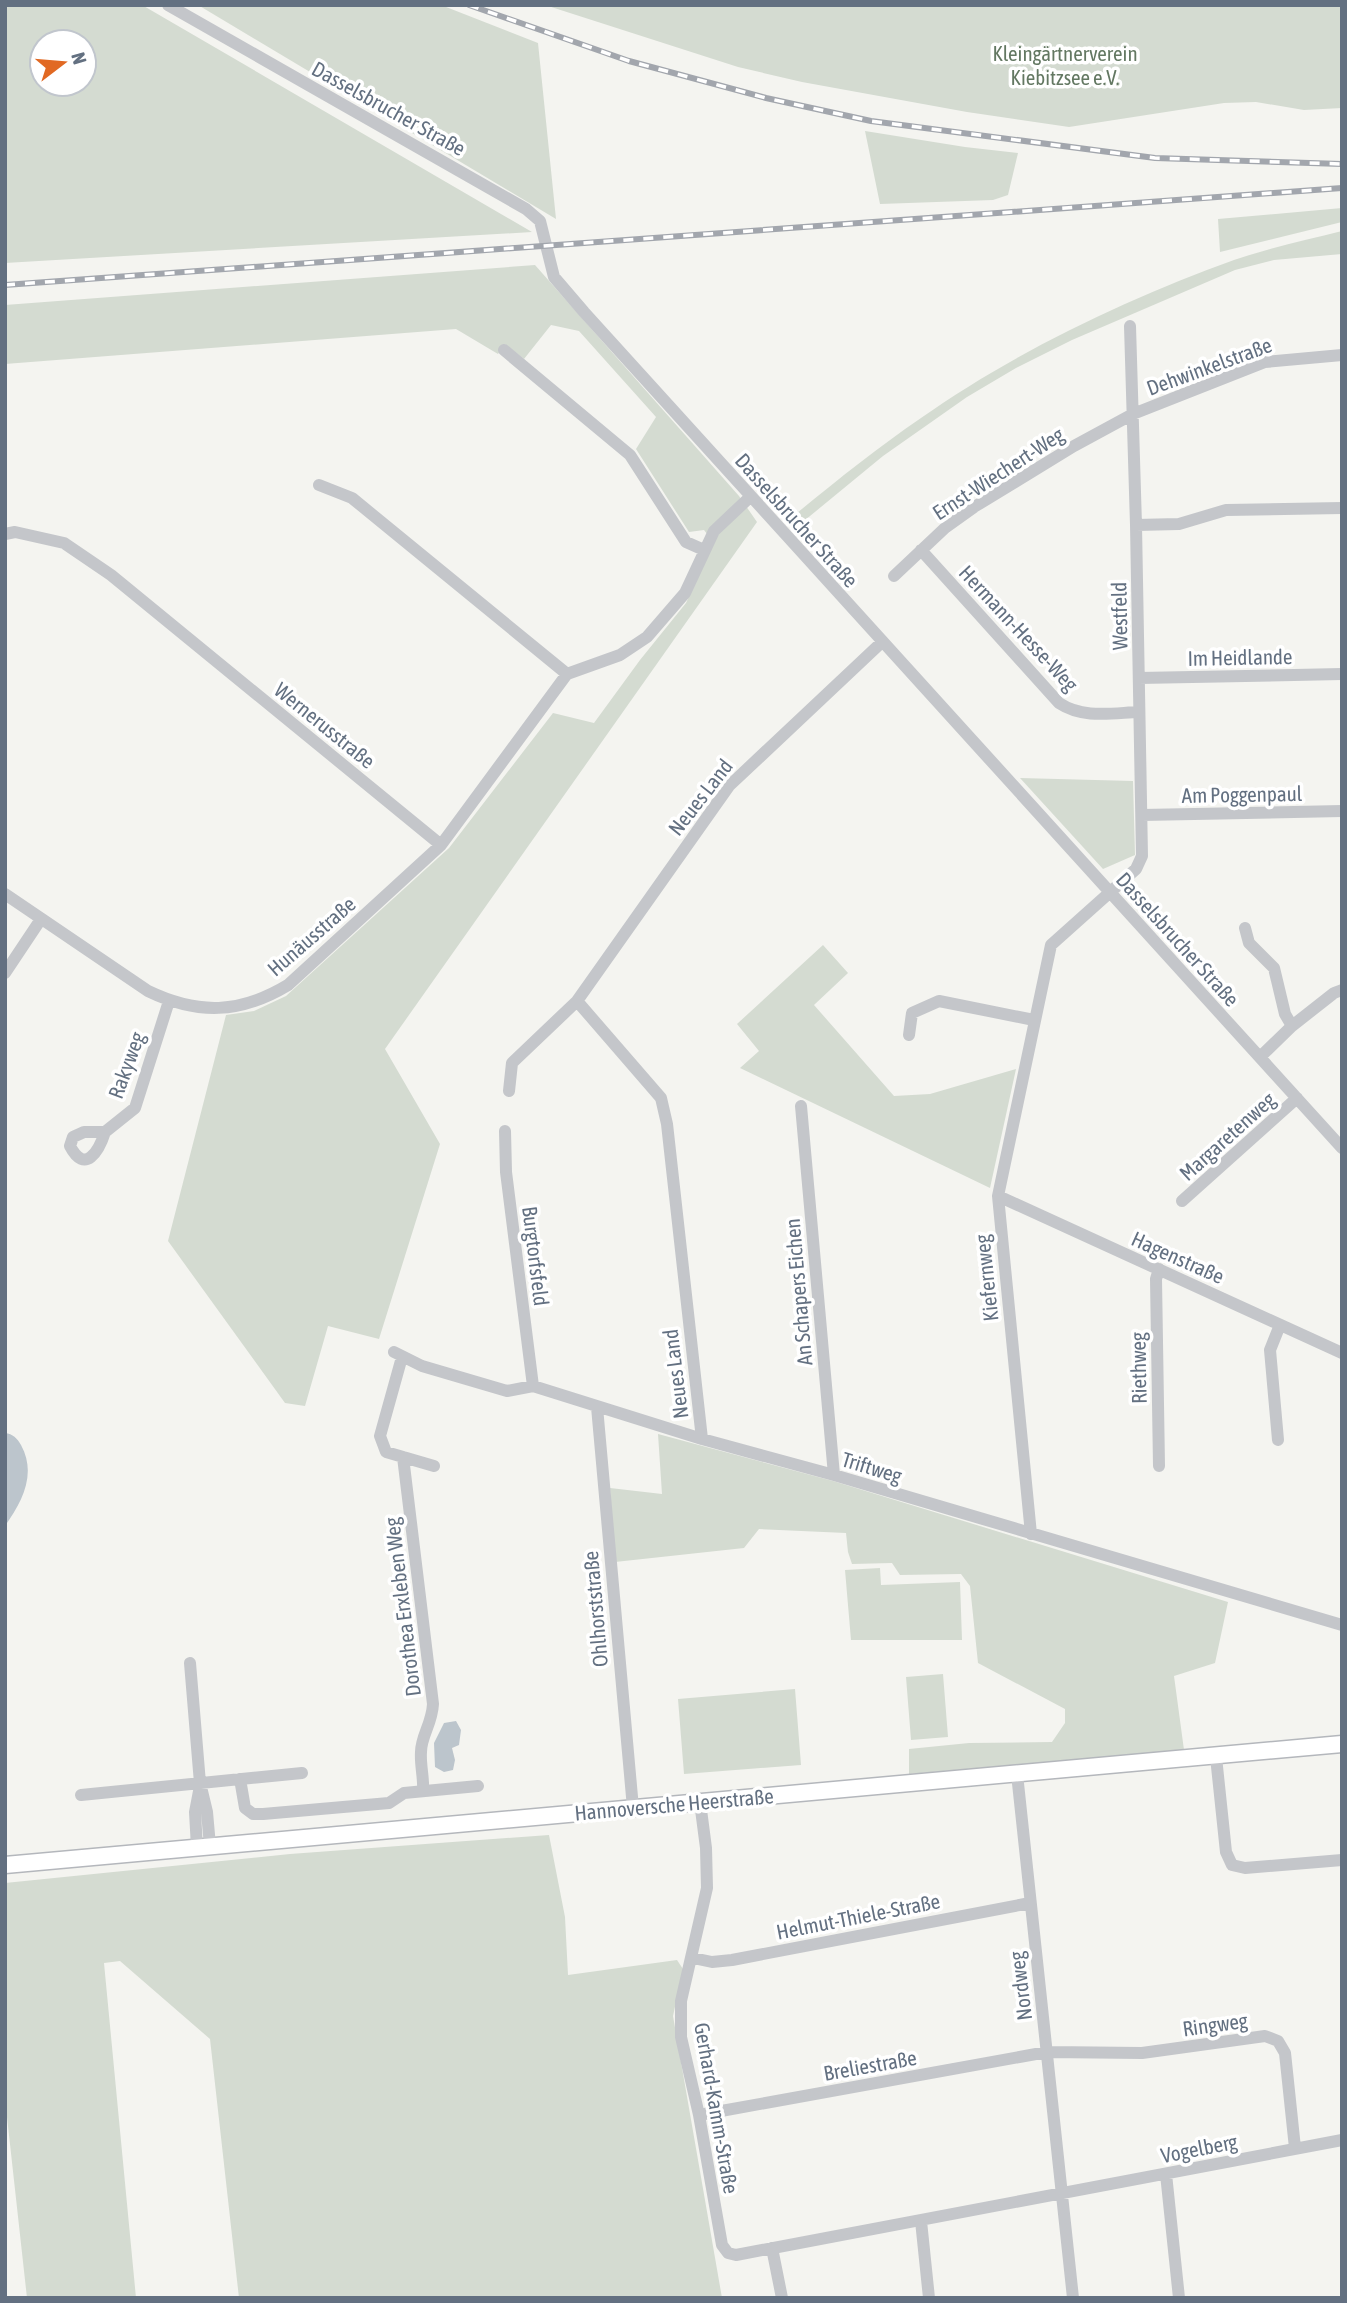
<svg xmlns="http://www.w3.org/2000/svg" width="1347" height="2303" viewBox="0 0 1347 2303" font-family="'Asap Condensed',sans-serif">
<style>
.green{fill:#d4dbd1;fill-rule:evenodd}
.water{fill:#bcc5cc}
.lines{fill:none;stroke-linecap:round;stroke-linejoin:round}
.major-casing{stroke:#b4b7bc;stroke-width:19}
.minor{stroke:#c4c6ca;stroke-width:12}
.major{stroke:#fff;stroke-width:16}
.rail-casing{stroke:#a2a6ad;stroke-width:6}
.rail{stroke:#fff;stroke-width:3.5;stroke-dasharray:10;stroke-linecap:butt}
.labels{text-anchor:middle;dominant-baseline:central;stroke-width:7;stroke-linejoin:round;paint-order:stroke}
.park-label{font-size:21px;fill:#637862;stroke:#fff}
.street-label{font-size:21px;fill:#637081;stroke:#fff}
</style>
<rect width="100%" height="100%" fill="#f4f4f0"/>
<path class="green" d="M5 5H142L532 232 5 263ZM42 42H84V84H42Z
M198 5H441L538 43 556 219Z
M545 5H1342V108L1304 110 1256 102 1224 103 1069 127 967 112 802 82 738 67Z
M865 131 965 147 1018 153 1008 195 993 200 880 204Z
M1342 208V222L1220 252 1218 219Z
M1342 231V254L1274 260 1235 270 1072 340 1016 368 967 397 883 456 793 530 786 522C830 486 874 450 921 418 1013 353 1128 298 1234 260 1269 248 1306 240 1342 231Z
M535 265 739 496 757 522 385 1049 440 1144 379 1339 328 1326 305 1406 285 1403 168 1241 226 1015 254 1011 286 996 449 848 553 713 594 723 640 660 686 603 714 543 704 530 689 532 636 449 656 417 579 331 551 325 524 359 505 344 498 354 456 329 5 364V305Z
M1020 778 1133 781 1135 855 1103 869Z
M823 945 848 973 814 1005 894 1096 930 1094 1016 1069 990 1188 740 1068 759 1051 737 1024Z
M658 1434 833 1481 1228 1602 1215 1663 1174 1676 1184 1750 909 1774V1749L969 1743 1052 1742 1065 1723V1709L978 1663 970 1586 961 1574 900 1575 892 1563 852 1564 848 1552 846 1533 759 1529 744 1548 615 1562 610 1488 662 1494Z
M880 1568 881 1585 960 1582 962 1640H851L845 1570Z
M943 1674 948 1737 911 1740 906 1677Z
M795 1689 801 1765 684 1774 678 1699Z
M549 1835 565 1917 568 1975 677 1960 683 1969 673 2016 722 2298H239L210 2039 120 1961 104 1963 136 2298H27L5 2099V1883L290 1854Z"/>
<path class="water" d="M5 1433C13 1434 17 1438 21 1445 37 1474 22 1502 5 1526Z
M456 1721 461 1730 459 1745 452 1748 455 1760 453 1770 444 1772 435 1767 434 1743 444 1723Z"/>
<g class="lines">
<g class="major-casing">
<path id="major" d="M5 1865 1342 1744"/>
</g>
<path class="minor" d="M168 5 526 209 540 221 554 277 584 312 1342 1148
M504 350 630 455 686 542 704 550
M319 485 352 498 567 674
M1136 525 1179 524 1226 510 1342 508
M5 534 15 532 64 543 111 575 441 845
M921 550 1059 703C1083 719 1112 713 1139 712
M894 576 946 527 974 507 1074 446 1133 414 1265 362 1342 355
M1139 678 1342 674
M1142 815 1342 811
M5 894 148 991C198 1015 240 1014 288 985L441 845 567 674 620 655 647 637 685 593 714 531 750 497
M1245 928 1249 943 1274 968 1285 1014 1292 1026
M5 973 41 919
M909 1035 912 1013 939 1001 1034 1020
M1260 1057 1292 1026 1334 993 1342 990
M509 1091 512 1063 577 1001
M801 1106 834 1475
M505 1131 506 1172 533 1386
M105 1132C99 1151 85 1175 70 1146L73 1137 84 1132H105L135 1108 169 1001
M998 1196 1342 1353
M1182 1201 1297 1098
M1159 1269 1156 1279 1159 1466
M394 1352 422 1366 507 1391 533 1386 702 1439 834 1475 1342 1625
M402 1357 380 1436 386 1452 434 1466
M597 1407 633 1808
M702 1439 667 1124 661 1098 577 1001 729 786 882 642
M1278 1440 1270 1350 1280 1325
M403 1457 433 1704C432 1724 421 1736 421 1752 420 1765 424 1778 423 1791
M1031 1534 998 1196 1051 945 1136 869 1142 856 1136 525 1130 326
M190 1663 200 1783 207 1812 210 1846
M1216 1757 1226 1852 1232 1865 1245 1868 1342 1860
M1017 1774 1073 2298
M240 1779 245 1808 253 1814H263L389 1803 404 1793 478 1786
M81 1795 302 1773
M700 1802 706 1848 707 1888 681 2001V2037L699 2115 722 2245 728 2253 736 2255 1342 2140
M197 1848 195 1812 199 1791
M693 1958 712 1962 732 1960 1030 1903
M699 2115 1047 2052 1142 2053 1265 2036 1278 2041 1285 2053 1295 2148
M1166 2174 1179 2298
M921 2221 929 2298
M772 2248 782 2298"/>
<use href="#major" class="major"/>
<g class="rail-casing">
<path id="rail" d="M469 5 629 61 766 98 871 121 1155 158 1342 164
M5 285 1342 188"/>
</g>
<use href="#rail" class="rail"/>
</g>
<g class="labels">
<g class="park-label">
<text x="1065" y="53">Kleingärtnerverein<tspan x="1065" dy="24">Kiebitzsee e.V.</tspan></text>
</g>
<g class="street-label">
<text transform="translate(389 108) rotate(29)">Dasselsbrucher Straße</text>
<text transform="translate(1209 366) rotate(-20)">Dehwinkelstraße</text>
<text transform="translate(998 473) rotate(-33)">Ernst-Wiechert-Weg</text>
<text transform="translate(797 520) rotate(48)">Dasselsbrucher Straße</text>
<text transform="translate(1119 616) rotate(-91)">Westfeld</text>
<text transform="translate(1019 628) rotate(47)">Hermann-Hesse-Weg</text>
<text transform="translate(1240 657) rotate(-1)">Im Heidlande</text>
<text transform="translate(325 725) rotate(39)">Wernerusstraße</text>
<text transform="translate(1242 794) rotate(-1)">Am Poggenpaul</text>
<text transform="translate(700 797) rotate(-52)">Neues Land</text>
<text transform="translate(311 936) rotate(-41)">Hunäusstraße</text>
<text transform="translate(1178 939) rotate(48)">Dasselsbrucher Straße</text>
<text transform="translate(126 1065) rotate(-70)">Rakyweg</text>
<text transform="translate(1227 1136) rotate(-42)">Margaretenweg</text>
<text transform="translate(536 1256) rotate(83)">Burgtorfsfeld</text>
<text transform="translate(1178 1257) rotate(24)">Hagenstraße</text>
<text transform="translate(986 1278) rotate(-96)">Kiefernweg</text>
<text transform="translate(798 1292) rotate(-95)">An Schapers Eichen</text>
<text transform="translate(1138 1368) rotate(-91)">Riethweg</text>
<text transform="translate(675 1374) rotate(-97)">Neues Land</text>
<text transform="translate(872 1467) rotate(17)">Triftweg</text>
<text transform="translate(402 1607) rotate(-97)">Dorothea Erxleben Weg</text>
<text transform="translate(595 1609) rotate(-95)">Ohlhorststraße</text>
<text transform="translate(674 1804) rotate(-5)">Hannoversche Heerstraße</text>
<text transform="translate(858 1916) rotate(-11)">Helmut-Thiele-Straße</text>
<text transform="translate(1020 1986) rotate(-97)">Nordweg</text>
<text transform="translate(1215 2024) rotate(-8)">Ringweg</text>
<text transform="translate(870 2065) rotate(-10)">Breliestraße</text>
<text transform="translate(717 2108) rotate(80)">Gerhard-Kamm-Straße</text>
<text transform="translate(1199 2148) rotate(-11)">Vogelberg</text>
</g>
</g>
<rect width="1347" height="2303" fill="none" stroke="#637081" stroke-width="14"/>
<g transform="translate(63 63) rotate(74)"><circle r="33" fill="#ffffff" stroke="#c1c6cd" stroke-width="2"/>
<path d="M0-5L12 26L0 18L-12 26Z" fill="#e16923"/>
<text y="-10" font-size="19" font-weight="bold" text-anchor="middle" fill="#637081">N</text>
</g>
</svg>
